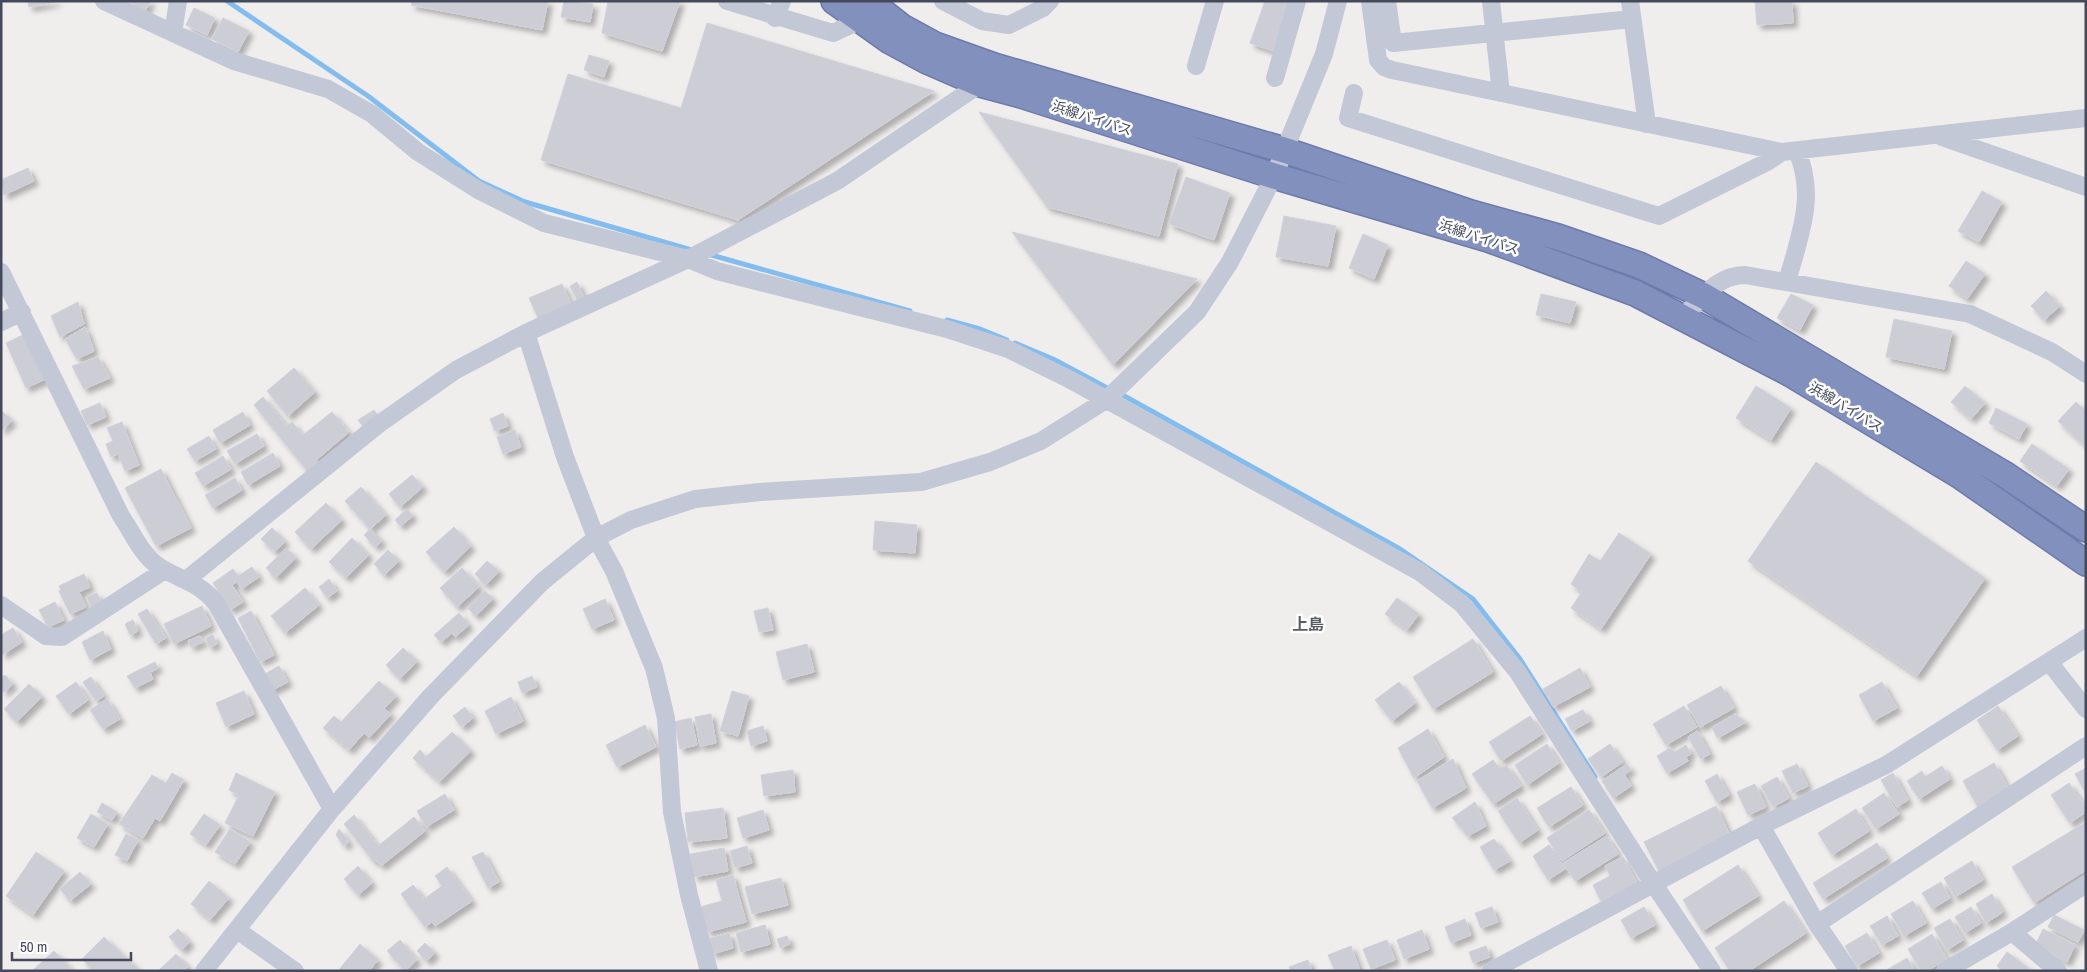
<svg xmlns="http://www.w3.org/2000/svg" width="2087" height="972" viewBox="0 0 2087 972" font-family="'Archivo Narrow','Noto Sans JP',sans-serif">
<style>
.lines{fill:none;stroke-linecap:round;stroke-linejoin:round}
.stream{stroke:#83bdef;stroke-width:5}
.building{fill:#cccdd5;stroke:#d0d1d9;filter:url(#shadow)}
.highway-casing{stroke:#6d7baa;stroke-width:28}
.minor{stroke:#c2c8d5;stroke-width:18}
.highway{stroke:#8290be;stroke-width:25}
.labels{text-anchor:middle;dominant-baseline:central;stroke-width:5;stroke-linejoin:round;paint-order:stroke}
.street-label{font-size:14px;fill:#444a5b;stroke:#fff}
.quarter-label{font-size:16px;font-weight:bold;fill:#595b62;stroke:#fff}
</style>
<defs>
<filter id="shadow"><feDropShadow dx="4.5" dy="4.5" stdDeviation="2.5" flood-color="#0004"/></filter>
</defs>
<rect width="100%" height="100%" fill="#f0eded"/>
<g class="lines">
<path class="stream" d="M227 1 368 96 479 181 525 202 695 251
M708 254 910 311
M947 320 980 329 1007 340
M1015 343 1053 359 1111 390
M1119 393 1400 549 1473 599 1520 659 1595 777"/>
</g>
<path class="building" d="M28 1H56V2L29 7Z
M128 1H151L145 11Z
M412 1H548L542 30 411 5Z
M564 1 593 4 590 22 561 17Z
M608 1H680L662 51 602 33Z
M1265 1H1291L1273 51 1250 43Z
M1755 1H1792L1793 23 1757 25Z
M194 8 215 18 207 35 186 25Z
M223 18 249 31 238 52 212 39Z
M707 23 934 91 738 220 541 160 568 74 681 108Z
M589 55 609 61 604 77 584 70Z
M979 112 1178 164 1159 236 1047 207Z
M28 168 34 181 4 195 1 180Z
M1186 177 1230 193 1214 240 1169 224Z
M1982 191 2002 202 1979 242 1958 231Z
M1284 216 1336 226 1328 266 1276 257Z
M1012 232 1197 279 1113 365Z
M1363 234 1388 245 1374 279 1349 268Z
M1966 261 1985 274 1967 299 1949 286Z
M577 282 584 297 577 300 570 286Z
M562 284 571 304 538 318 529 298Z
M2046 291 2060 306 2044 320 2031 306Z
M1541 294 1576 302 1570 323 1536 315Z
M1791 294 1813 305 1800 330 1777 318Z
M78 302 84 324 60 337 51 316Z
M1894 319 1952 331 1944 369 1886 357Z
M85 327 94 351 77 359 65 339Z
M27 333 48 378 26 388 6 343Z
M98 357 110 378 84 389 72 366Z
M294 368 315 392 288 416 267 391Z
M1756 386 1791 408 1771 440 1736 418Z
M1965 386 1985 403 1971 419 1951 402Z
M263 397 287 426 292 422 303 435 332 412 349 432 321 456 317 460 319 463 308 472 254 405Z
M2076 402 2086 411V447L2058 421Z
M100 403 106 417 87 425 81 411Z
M1996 408 2027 424 2019 439 1989 423Z
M1 410 12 421 1 431Z
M374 410 379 417 364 428 358 420Z
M243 412 250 425 220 443 213 430Z
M503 413 508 426 495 431 490 419Z
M122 422 139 465 125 471 118 454 111 457 106 444 113 441 107 428Z
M515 430 521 447 503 454 497 437Z
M257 434 264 446 235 464 227 451Z
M209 436 216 449 195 461 187 449Z
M2032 444 2069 469 2057 486 2020 461Z
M273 453 280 466 248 485 241 472Z
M223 456 231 469 203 486 195 473Z
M1816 462 1985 578 1917 676 1748 561Z
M161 469 191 528 156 546 125 488Z
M412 475 423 487 400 507 389 494Z
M235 478 242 490 213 508 205 495Z
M361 487 386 515 370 529 345 501Z
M326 503 342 520 311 549 295 532Z
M407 509 413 516 400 526 395 520Z
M875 521 917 525 915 553 873 550Z
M454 527 471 546 444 572 426 552Z
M272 528 285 541 275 552 261 539Z
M370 529 382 541 375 547 364 535Z
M1619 533 1651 554 1601 629 1571 608 1582 592 1571 584 1589 554 1600 561Z
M352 538 369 555 346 578 329 562Z
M286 548 296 558 276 578 266 568Z
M388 550 399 561 384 575 374 564Z
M487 561 499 571 486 585 475 574Z
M252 567 259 577 241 589 237 582 232 585 243 602 230 610 213 583 233 569 238 576Z
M462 568 479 587 457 607 440 588Z
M84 574 90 587 79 592 86 607 70 614 59 591 61 590 59 586Z
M329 579 337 591 327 598 319 587Z
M305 588 319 605 285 633 271 616Z
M485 591 493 599 476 616 468 608Z
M97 593 102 604 92 608 87 597Z
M1397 598 1419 614 1407 630 1385 614Z
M605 599 614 620 592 629 583 609Z
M55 602 64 620 48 627 39 610Z
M202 606 211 626 174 644 164 624Z
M768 608 773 630 759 632 754 611Z
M147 609 166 638 156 644 138 614Z
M251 611 274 655 260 662 238 618Z
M459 613 469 625 455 637 452 633 441 642 434 635Z
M133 620 138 631 130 635 125 624Z
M13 628 22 642 2 655 1 635Z
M103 631 111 649 90 660 82 642Z
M213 635 217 644 209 647 206 638Z
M200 636 203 642 191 647 188 641Z
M1473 639 1493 672 1433 709 1413 677Z
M807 644 814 672 783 680 776 652Z
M403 648 417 661 400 679 386 665Z
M155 662 158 668 150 672 153 679 135 688 127 676Z
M279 666 288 682 269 692 261 676Z
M1580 668 1590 687 1553 707 1543 689Z
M5 675 13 684 3 693 1 678Z
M532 676 537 687 522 693 518 682Z
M91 677 104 696 96 701 83 682Z
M379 681 396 696 384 709 391 714 369 738 364 733 349 750 323 728 334 716 341 722Z
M76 682 88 700 69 714 56 696Z
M1399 682 1415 703 1392 721 1375 700Z
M1882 682 1897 708 1873 721 1859 695Z
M29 684 42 697 17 722 4 709Z
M1721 686 1734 708 1700 727 1687 705Z
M244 691 254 714 226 727 216 703Z
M732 691 749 696 738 736 720 731Z
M511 697 523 721 496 734 485 711Z
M107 699 120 719 103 729 90 710Z
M1684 706 1697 727 1666 745 1653 724Z
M1998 706 2018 736 1997 750 1977 720Z
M465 707 473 718 462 727 453 716Z
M1583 710 1590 721 1572 731 1565 719Z
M711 714 716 743 700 746 695 717Z
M1735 714 1746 722 1718 738 1712 728Z
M1530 716 1542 734 1501 761 1489 742Z
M691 718 697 745 680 749 674 722Z
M645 725 656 747 617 767 606 745Z
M763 726 767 741 751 746 747 731Z
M1428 729 1444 757 1414 778 1398 748Z
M1697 731 1710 754 1701 759 1688 737Z
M452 732 471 751 439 782 413 758 420 750 426 757Z
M1547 744 1559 763 1527 785 1515 765Z
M1610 744 1623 762 1601 777 1588 759Z
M1686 745 1691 754 1686 757 1688 761 1667 773 1657 756 1670 748 1675 752Z
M1453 759 1466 788 1432 808 1417 781Z
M1493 760 1500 769 1506 765 1521 786 1493 804 1472 774Z
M1994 763 2010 791 1979 809 1963 781Z
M1627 764 1631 770 1624 774 1631 786 1613 798 1602 781Z
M1797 764 1808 786 1793 793 1782 771Z
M1942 766 1950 779 1919 799 1907 781 1922 771 1925 777Z
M2086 768V789L2084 790 2075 774Z
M793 770 795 792 764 796 761 775Z
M172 773 184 780 160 821 155 818 143 838 119 824 152 775 166 783Z
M236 773 275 792 253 836 225 823 239 795 229 790Z
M1893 773 1908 800 1897 807 1881 780Z
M1717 774 1729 795 1717 802 1705 781Z
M1777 777 1789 798 1773 807 1761 786Z
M2069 783 2086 808V812L2070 823 2051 795Z
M1755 784 1766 807 1748 815 1737 792Z
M1571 787 1583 805 1549 827 1537 808Z
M1884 793 1899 814 1876 829 1862 808Z
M445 794 454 810 426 827 417 811Z
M1517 798 1538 830 1519 843 1498 811Z
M1475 802 1486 826 1468 836 1452 818Z
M102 803 117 812 112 820 97 812Z
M1716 806 1730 835 1659 871 1644 842Z
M723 808 727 838 688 842 685 813Z
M1856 809 1869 831 1832 855 1818 833Z
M763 810 769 830 743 838 737 818Z
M1589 810 1605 833 1562 861 1547 838Z
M91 814 108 824 94 847 77 838Z
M204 814 220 825 206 845 190 834Z
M354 815 378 846 414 817 425 831 381 866 376 860 374 862 344 824Z
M2086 822V870L2034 903 2012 867Z
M230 829 250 842 235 864 215 852Z
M339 829 349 842 344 846 336 835Z
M126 834 138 840 127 861 115 855Z
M1607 836 1618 854 1575 881 1563 863Z
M1494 839 1510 861 1494 870 1480 847Z
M1877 843 1887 858 1823 899 1813 883Z
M1549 845 1565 869 1548 880 1533 856Z
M747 846 752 863 735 868 730 851Z
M724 848 728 871 694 877 690 854Z
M36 852 64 871 33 915 6 896Z
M483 852 499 882 488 888 472 857Z
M1623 857 1637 883 1601 901 1593 885 1610 876 1605 866Z
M1972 861 1983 880 1955 897 1944 878Z
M1738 865 1758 896 1702 931 1683 900Z
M358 866 372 883 358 895 344 879Z
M447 867 472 901 435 926 432 922 425 927 401 894 413 885 424 899 442 886 435 876Z
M80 872 91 884 70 901 60 889Z
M733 875 746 922 707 932 700 907 722 901 716 880Z
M781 878 788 905 752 914 745 887Z
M209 881 229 898 210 920 191 904Z
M1941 882 1950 898 1932 909 1922 893Z
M1992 894 2003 912 1986 923 1976 904Z
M1784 901 1806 933 1749 971H1730L1715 948Z
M1913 901 1926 923 1904 936 1891 914Z
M1492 907 1498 922 1481 928 1475 913Z
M1644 907 1655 925 1631 938 1621 920Z
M1971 907 1981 923 1965 933 1955 917Z
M2054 915 2084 930 2078 942 2048 927Z
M1887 916 1898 936 1882 945 1870 926Z
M1465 919 1471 935 1451 943 1445 927Z
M1950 919 1963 940 1947 950 1934 928Z
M765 925 770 944 741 952 736 933Z
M178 929 190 942 182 950 169 937Z
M2043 929 2075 945 2067 962 2035 946Z
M1422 930 1429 949 1404 959 1397 940Z
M729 933 733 948 712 954 708 939Z
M1867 933 1879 953 1857 966 1845 946Z
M1932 934 1947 959 1927 971H1921L1908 949Z
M787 936 790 944 780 948 777 939Z
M104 937 139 970 138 971H94L82 959Z
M400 940 417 960 405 971 387 951Z
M1387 940 1395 960 1371 969 1363 949Z
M425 943 435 953 427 961 417 951Z
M360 944 378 960 369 971H338Z
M1351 946 1360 971H1335L1328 955Z
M1486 946 1490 957 1473 963 1469 952Z
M54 951 71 969 33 970Z
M2007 952 2028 968 2026 971H2003L1997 966Z
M176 954 188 966 184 971H158Z
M1907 958 1915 971H1885Z
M1308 960 1312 971H1291L1289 967Z"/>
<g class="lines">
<g class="highway-casing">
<path id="highway" d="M834 1 890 41 927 61 980 84 1021 95 1274 176 1488 239 1635 293 1791 374 1959 475 2086 563
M869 1 902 27 935 45 994 66 1284 150 1471 213 1558 237 1639 265 1704 296 2004 474 2086 529"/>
</g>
<path class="minor" d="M104 1 234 61 328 89 372 114 418 152 478 190 544 223 688 259 717 271 760 282 947 329 1008 349 1069 379 1420 572 1462 604 1517 671 1653 883 1712 971
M727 1 833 33 859 21 865 12
M943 1 982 21 1009 25 1043 8 1050 1
M1370 1 1378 60 1384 67 1392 70 1782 152 2086 118
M1387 1 1393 43 1632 19
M1491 1 1501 93
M1630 1 1647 124
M775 18 782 1
M173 33 178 1
M1196 66 1215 1
M1275 78 1297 1
M1354 93 1348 118 1659 216 1767 162 1782 152
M1942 137 2086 187
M1 272 121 516C132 532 142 555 158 566 180 580 199 582 216 603L332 809
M1787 282C1799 237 1817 197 1797 151
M1684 316C1702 298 1717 275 1745 275L1970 314 2052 352 2086 374
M1 322 22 312
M526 333 565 457 596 538 614 571 654 668 666 718 672 812 689 895 709 971
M186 580 379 424 456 370 526 333 688 259 837 181 980 84 986 77
M1 605 46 636 62 637 165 570
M2049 662 2086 709
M1761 826 1817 924 1849 971
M1817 924 2086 746
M237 930 295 971
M2012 932 2058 971
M204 971 332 809 430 697 542 582 596 538 631 520 695 499 760 492 921 482 990 462 1041 441 1106 400 1197 312 1230 262 1274 176 1324 54 1338 1
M1491 971 1761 826 1886 765 2086 638
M1945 971 2012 932 2086 884"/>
<use href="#highway" class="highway"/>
</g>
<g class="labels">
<g class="street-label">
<text transform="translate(1092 118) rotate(18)">浜線バイパス</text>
<text transform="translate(1479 237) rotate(18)">浜線バイパス</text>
<text transform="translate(1846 407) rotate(31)">浜線バイパス</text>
</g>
<g class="quarter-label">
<text x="1308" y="624">上島</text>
</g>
</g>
<rect width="2087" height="972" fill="none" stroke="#444a5b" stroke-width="5"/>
<path d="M12 952v8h119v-8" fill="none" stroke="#444a5b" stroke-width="2.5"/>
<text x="20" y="952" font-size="15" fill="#444a5b" stroke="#ffffff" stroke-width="4" paint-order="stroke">50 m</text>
</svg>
